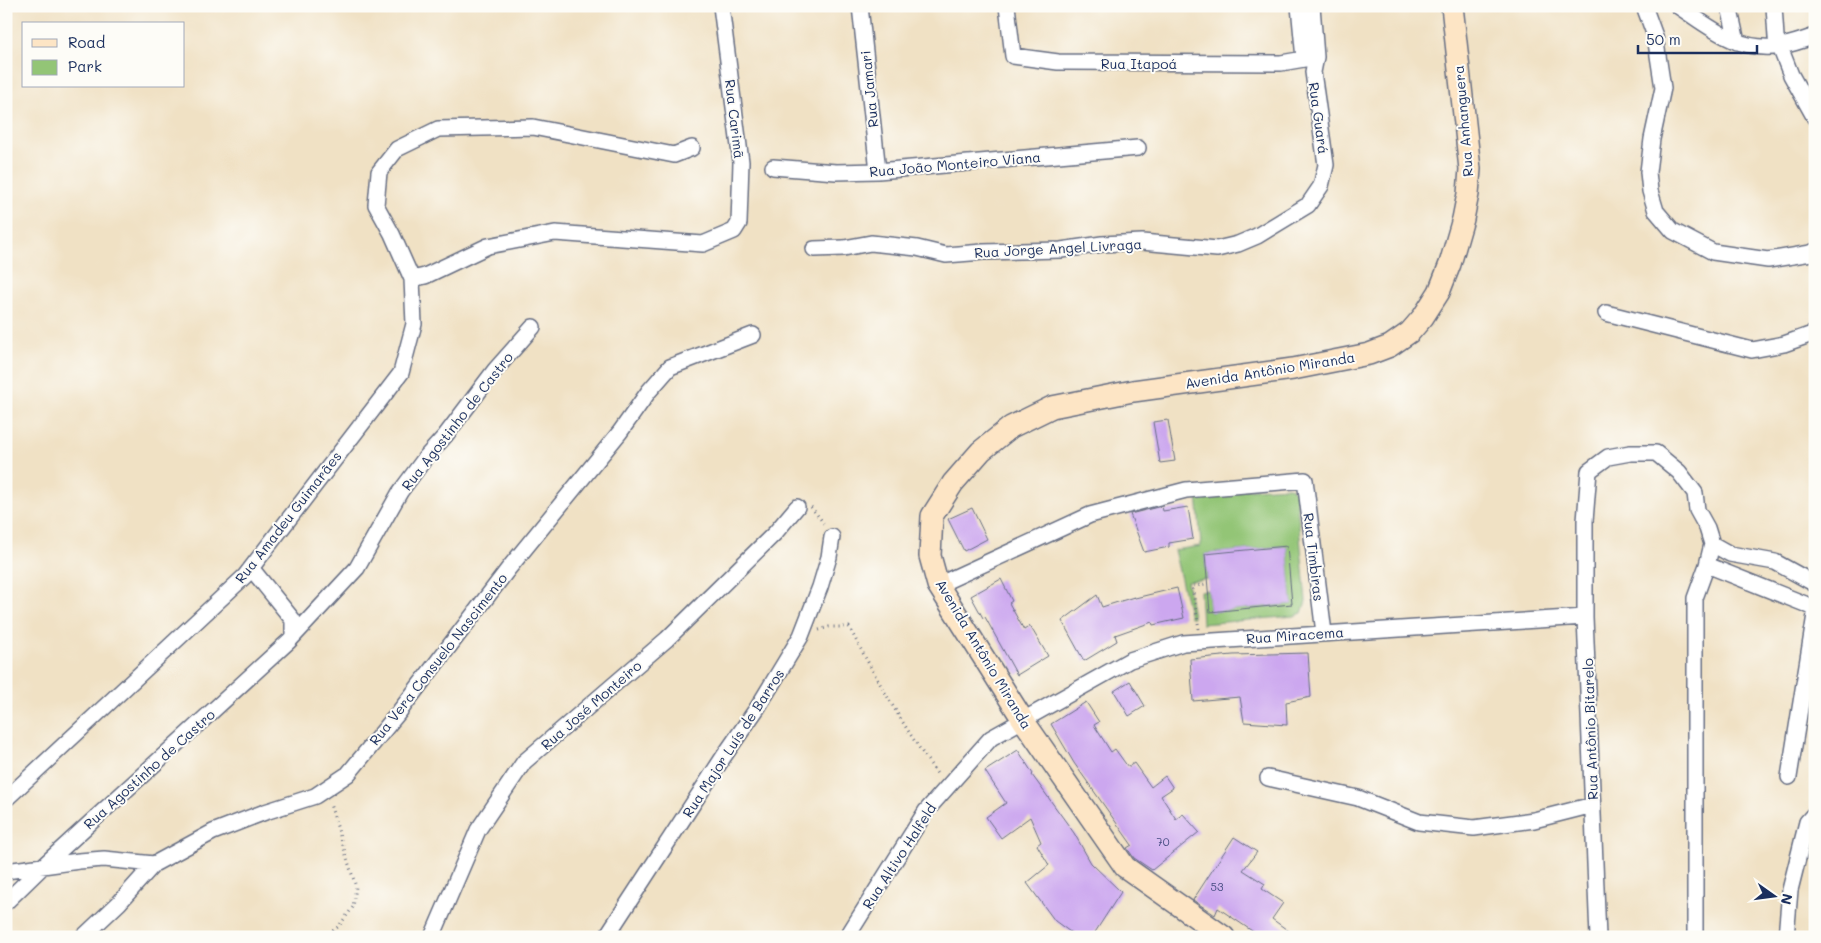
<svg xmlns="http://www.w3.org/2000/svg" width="1821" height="943" viewBox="0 0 1821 943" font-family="Mali,sans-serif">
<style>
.green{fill:#93c576;stroke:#577a6a}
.building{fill:#cca7ef}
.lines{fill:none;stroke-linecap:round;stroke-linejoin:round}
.street-casing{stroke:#666d82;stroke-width:18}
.secondary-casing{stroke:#666d82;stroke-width:24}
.path{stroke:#666d82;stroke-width:3;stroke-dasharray:1 4;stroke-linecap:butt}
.street{stroke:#fff;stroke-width:15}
.secondary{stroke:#fde5c5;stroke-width:21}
.labels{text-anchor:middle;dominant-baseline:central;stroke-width:4;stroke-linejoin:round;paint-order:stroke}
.number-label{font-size:11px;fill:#474d82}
.street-label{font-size:14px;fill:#1b2f5e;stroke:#fdfcf7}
</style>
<rect width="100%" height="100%" fill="#fdfcf7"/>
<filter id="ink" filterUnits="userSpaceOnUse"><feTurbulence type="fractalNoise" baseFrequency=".02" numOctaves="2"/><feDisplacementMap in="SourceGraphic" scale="10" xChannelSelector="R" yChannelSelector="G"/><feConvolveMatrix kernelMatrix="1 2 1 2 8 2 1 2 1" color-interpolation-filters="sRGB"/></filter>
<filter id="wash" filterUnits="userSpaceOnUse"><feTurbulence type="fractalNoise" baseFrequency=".0096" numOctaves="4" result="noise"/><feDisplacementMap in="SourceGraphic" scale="20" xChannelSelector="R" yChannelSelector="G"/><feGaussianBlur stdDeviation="1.12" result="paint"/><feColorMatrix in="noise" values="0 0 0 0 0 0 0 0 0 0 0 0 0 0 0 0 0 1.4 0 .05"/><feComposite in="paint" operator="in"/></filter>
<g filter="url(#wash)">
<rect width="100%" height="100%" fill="#f0e1c4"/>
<path class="green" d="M1290 487 1296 494 1306 601 1302 613 1294 616 1202 624 1200 591 1208 590 1210 612 1292 604 1287 546 1205 554 1207 579 1187 581 1193 617H1190L1174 550 1201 546 1197 492Z"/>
<g id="blocks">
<path class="building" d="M1168 420 1175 461 1160 463 1153 422Z
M1162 506 1163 511 1188 507 1193 539 1169 543V547L1144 552 1130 514Z
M972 508 987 539 964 551 948 519Z
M1287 546 1292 604 1210 612 1205 554Z
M1001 579 1012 601 1009 603 1024 630 1030 626 1048 656 1017 675 985 617 983 618 971 596Z
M1177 588 1184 618 1153 625 1152 622 1115 635 1117 641 1084 661 1062 621 1097 595 1102 607 1134 597 1135 598Z
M1308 653 1311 697 1286 702 1287 725 1244 722 1240 697 1193 701 1190 659 1233 655Z
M1130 681 1145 706 1129 716 1114 691Z
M1086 702 1099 722 1094 725 1111 752 1115 749 1128 767 1134 763 1151 787 1165 776 1173 788 1161 796 1176 819 1183 814 1199 832 1152 870 1134 858 1127 848 1132 845 1074 763 1051 724Z
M1018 750 1033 774 1032 775 1074 833 1091 863 1121 892 1092 937H1077L1055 921 1027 883 1049 865 1037 845 1041 842 1030 817 1001 838 986 817 1006 803 985 771Z
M1234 837 1257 852 1243 870 1265 884 1262 889 1283 903 1272 919 1297 937H1261L1218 908 1215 915 1193 900Z"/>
</g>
</g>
<g filter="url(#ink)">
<use href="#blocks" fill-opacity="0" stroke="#666d82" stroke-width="1"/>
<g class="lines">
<g class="street-casing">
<path id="street" d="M860 6 878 171
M1007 6 1013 56 1058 62 1281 63 1316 57
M1299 6 1304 59
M1644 6 1655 36 1663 88 1652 139 1648 172 1650 191 1656 211 1673 231 1713 252 1768 260 1811 253 1815 251
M1678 6C1711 28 1739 53 1781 46 1792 44 1804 40 1815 36
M1729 6 1737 42
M1774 6 1776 37 1791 75 1815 118
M773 167 836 172 878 171 1138 148
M814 249 844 248 871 243 917 248 946 255 983 252 1061 250 1102 244 1142 242 1217 249 1238 244 1257 236 1308 205 1321 186 1326 165 1313 72 1316 57 1312 6
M412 279 425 276 488 246 555 233 703 244 734 231 739 223 741 162 721 6
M1606 313 1752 350 1784 344 1815 333
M1712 544 1730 554 1775 562 1815 584
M1707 565 1815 608
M251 568 293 620V636
M938 585 1090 515 1186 490 1305 480 1324 633
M1789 777 1815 615
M1268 778 1358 798 1419 822 1474 828 1534 820 1593 805
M6 799 245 576 401 373 414 324 412 279 392 234 376 205 379 172 397 149 438 129 533 127 674 155 692 148
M6 871 79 861 104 859 154 864
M6 902 43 866 289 641 357 568 400 492 426 457 445 436 495 370 533 327
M83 937 119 903 154 864 213 832 265 812 315 796 348 774 399 712 509 568 620 432 649 391 670 367 753 335
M432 937 478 830 524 762 667 639 775 533 797 507
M606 937 724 756 758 707 801 636 820 587 829 557 832 537
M847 937 926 811 991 738 1130 660 1183 643 1585 617
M1598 937 1585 617V521L1589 471 1608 457 1630 453H1656L1679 472 1695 493 1697 510 1707 528 1712 544 1707 565 1695 598V937
M1786 937 1790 890 1807 822 1815 813"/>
</g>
<g class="secondary-casing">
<path id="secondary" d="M1224 937 1125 867 1023 720 938 585 930 556 932 516 953 483 981 451 1011 427 1052 407 1133 391 1293 369 1369 354 1390 346 1410 332 1423 317 1439 292 1450 264 1463 219 1468 194 1470 169 1452 6"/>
</g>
<path class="path" d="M811 507 826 526
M1199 629 1192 586 1207 585
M819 630 829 627H849C876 678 904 728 938 775
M325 937 339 926 353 907 356 887 330 804"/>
<use href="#street" class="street"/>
<use href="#secondary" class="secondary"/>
</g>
</g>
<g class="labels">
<g class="number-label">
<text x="1163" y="841">70</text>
<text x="1217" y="886">53</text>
</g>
<g class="street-label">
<text x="1139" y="63">Rua Itapoá</text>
<text transform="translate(869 89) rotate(-96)">Rua Jamari</text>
<text transform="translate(1319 118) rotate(82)">Rua Guará</text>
<text transform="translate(735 119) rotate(83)">Rua Carimã</text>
<text transform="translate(1463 121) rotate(-95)">Rua Anhanguera</text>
<text transform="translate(955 164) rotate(-5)">Rua João Monteiro Viana</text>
<text transform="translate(1058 248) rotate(-3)">Rua Jorge Angel Livraga</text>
<text transform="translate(1270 370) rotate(-9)">Avenida Antônio Miranda</text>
<text transform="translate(457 421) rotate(-52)">Rua Agostinho de Castro</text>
<text transform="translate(288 517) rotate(-52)">Rua Amadeu Guimarães</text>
<text transform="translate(1314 557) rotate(83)">Rua Timbiras</text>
<text transform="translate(1295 635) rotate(-4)">Rua Miracema</text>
<text transform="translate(984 654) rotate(59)">Avenida Antônio Miranda</text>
<text transform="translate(438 659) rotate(-52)">Rua Vera Consuelo Nascimento</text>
<text transform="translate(591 705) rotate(-41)">Rua José Monteiro</text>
<text transform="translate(1590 729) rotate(-92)">Rua Antônio Bitarelo</text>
<text transform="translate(733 743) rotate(-57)">Rua Major Luís de Barros</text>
<text transform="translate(149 769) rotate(-42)">Rua Agostinho de Castro</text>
<text transform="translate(899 856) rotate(-57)">Rua Altivo Halfeld</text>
</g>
</g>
<rect width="1821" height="943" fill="none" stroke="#fdfcf7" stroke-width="25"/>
<rect x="22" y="22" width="162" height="65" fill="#fdfcf7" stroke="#a3aaba"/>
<rect x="32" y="39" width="25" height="8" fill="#fde5c5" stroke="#a3aaba"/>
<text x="68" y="48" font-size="15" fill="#1b2f5e">Road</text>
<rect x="32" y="60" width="25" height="15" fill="#93c576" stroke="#a3aaba"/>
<text x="68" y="72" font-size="15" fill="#1b2f5e">Park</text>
<g transform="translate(1774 896) rotate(104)" stroke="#fdfcf7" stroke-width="4" paint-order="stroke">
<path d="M0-4L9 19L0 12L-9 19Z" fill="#1b2f5e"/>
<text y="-8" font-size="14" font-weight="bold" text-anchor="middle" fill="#1b2f5e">N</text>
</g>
<path d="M1638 45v8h119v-8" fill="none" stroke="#1b2f5e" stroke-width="2.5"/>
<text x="1646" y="45" font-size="15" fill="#1b2f5e" stroke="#fdfcf7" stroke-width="4" paint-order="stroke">50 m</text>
</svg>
